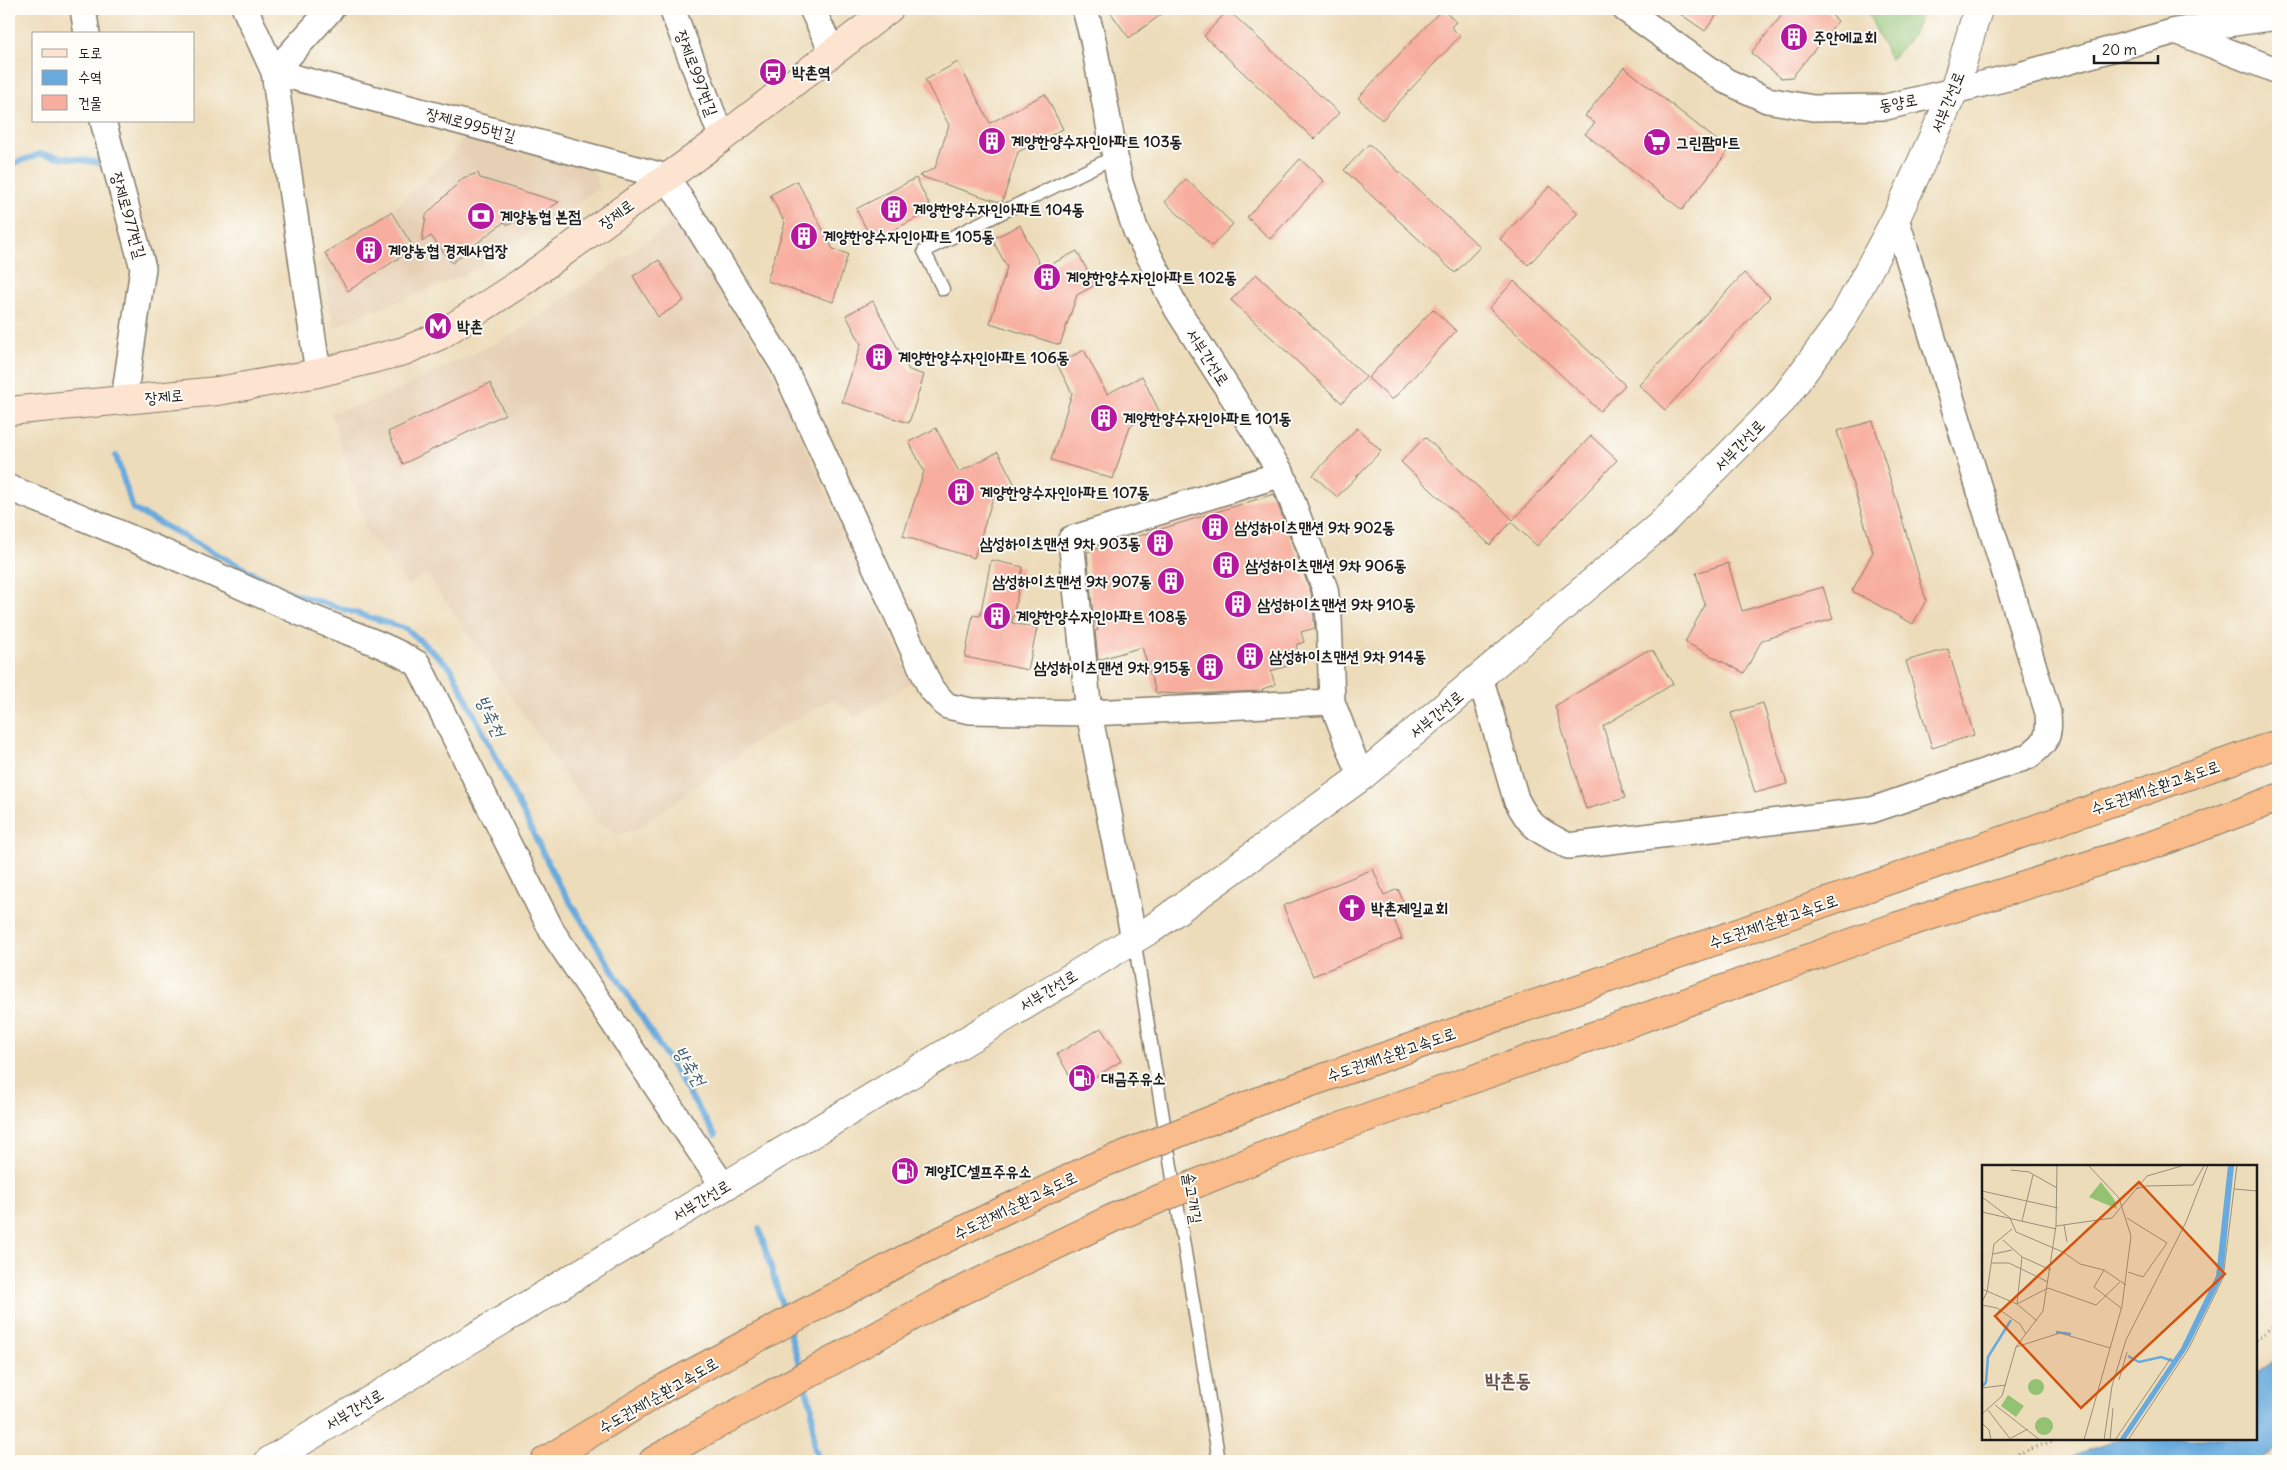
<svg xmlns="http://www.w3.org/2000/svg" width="2287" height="1470" viewBox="0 0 2287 1470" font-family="Delius,'Poor Story',sans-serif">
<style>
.built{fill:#e6d0b5}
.green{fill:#92c272;stroke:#576f47}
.water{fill:#68aadd;stroke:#42637c}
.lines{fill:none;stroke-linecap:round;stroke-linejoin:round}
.stream{stroke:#68aadd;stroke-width:6}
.building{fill:#f8ae9e}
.service-casing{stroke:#847c6b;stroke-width:15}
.minor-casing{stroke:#847c6b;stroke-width:28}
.tertiary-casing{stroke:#847c6b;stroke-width:30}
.secondary-casing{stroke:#847c6b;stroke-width:30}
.motorway-casing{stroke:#847c6b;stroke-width:30}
.path{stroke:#847c6b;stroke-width:3;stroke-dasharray:1 4;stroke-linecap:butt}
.service{stroke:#fff;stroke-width:12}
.minor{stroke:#fff;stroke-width:25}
.tertiary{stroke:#fff;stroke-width:28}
.secondary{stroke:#fde4d0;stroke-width:28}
.motorway{stroke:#f9bc8a;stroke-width:28}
.motorway-bridge-casing{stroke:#847c6b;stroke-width:30;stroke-linecap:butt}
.motorway-bridge{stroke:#f9bc8a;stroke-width:28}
.labels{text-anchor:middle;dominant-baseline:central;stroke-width:4;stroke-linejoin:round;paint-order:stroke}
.poi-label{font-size:16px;font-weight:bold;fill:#1c1c1c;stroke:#fdfcf7;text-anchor:start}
.street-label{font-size:16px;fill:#1c1c1c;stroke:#fdfcf7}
.water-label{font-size:18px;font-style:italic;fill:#3e5c73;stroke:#fdfcf7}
.quarter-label{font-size:19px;font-weight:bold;fill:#694f4a;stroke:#fdfcf7}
.inset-river{fill:none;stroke:#68aadd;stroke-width:2.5}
.inset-road{fill:none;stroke:#998f7b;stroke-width:1}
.view{fill:#d4530e;fill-opacity:0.15;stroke:#d4530e;stroke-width:2.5}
.inset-edge{fill:none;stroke:#1c1c1c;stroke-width:2.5}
</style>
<rect width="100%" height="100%" fill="#fdfcf7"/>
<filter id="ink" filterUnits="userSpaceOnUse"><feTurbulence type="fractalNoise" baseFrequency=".02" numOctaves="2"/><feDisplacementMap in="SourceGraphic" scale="10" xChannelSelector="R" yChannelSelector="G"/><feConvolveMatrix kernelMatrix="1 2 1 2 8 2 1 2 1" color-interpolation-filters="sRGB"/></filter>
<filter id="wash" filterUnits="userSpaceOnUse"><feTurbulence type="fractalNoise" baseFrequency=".0096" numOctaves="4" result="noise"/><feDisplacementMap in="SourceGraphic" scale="20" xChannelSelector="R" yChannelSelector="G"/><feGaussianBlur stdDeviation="1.12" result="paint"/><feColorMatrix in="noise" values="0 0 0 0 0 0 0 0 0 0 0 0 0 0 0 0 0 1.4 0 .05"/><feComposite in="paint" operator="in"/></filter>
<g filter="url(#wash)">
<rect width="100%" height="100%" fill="#eddcba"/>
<path class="built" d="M466 133 593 168 600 188 464 275 334 327 321 254 401 203 454 152Z
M676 221 769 366 911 682 855 717 833 699 758 740 637 830 618 834 599 824 426 573 408 586 367 532 331 413 377 400 512 335Z"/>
<path class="green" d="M1866 9H1924C1918 30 1907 45 1890 59Z"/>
<path class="water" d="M2278 1359V1449L2260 1461H2060L2118 1439H2256V1375Z"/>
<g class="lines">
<path class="stream" d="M9 165 40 154 102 163
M116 456 133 509 286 591 407 629 451 668 557 881 715 1135
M759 1228 785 1315
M789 1330 801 1371
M804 1383 812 1408 814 1446 819 1461"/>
</g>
<g id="blocks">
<path class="building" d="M1108 9H1169L1129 38Z
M1442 9 1456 22 1451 27 1460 36 1382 120 1358 98Z
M1673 9H1721L1705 31Z
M1787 9H1824L1838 21 1792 77 1781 78 1751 53Z
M1228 10 1339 113 1314 139 1204 36Z
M958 62 990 123 1045 94 1063 129 1018 152 1002 203 919 176 935 168 949 125 925 80Z
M1624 67 1729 150 1682 210 1585 134 1595 123 1585 116Z
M1369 144 1480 247 1455 273 1344 170Z
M1300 159 1324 181 1270 239 1247 217Z
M478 173 480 178 559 202 535 218H524L508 225 504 222 452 263 431 236 422 242 426 215 463 178Z
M916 178 932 210 878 238H871L856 209Z
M1186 179 1233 224 1212 246 1165 202Z
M797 181 833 249 848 254 833 302 767 281 785 223 770 195Z
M1550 186 1578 213 1528 265 1500 239Z
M391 212 414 248 348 291 325 253Z
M1020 225 1042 269 1077 251 1095 285 1077 295 1060 345 990 323 1007 267 992 239Z
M659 260 684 301 658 317 633 276Z
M1744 273 1770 297 1665 410 1639 385Z
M1256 274 1366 377 1342 403 1231 300Z
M1514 281 1625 385 1600 411 1489 308Z
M873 301 909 370 924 375 909 423 842 402 861 344 846 315Z
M1433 309 1456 331 1392 400 1368 378Z
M1084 350 1107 394 1142 376 1159 411 1130 426 1113 479 1051 460 1072 393 1057 364Z
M490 383 505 414 403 464 388 432Z
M1873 421 1926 600 1913 624 1852 591 1873 552 1837 431Z
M936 428 959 472 998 452 1016 487 993 498 974 558 903 536 924 471 909 442Z
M1357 428 1381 451 1337 497 1313 475Z
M1591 436 1617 460 1537 546 1511 522 1490 545 1401 462 1425 437 1513 520Z
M1274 494 1311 593 1315 628 1301 632 1304 642 1296 645 1300 658 1292 660 1293 664 1271 671 1275 685 1262 689 1263 691 1182 694 1156 693 1142 647 1098 660 1095 631 1098 630 1093 616 1087 552Z
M991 560 1023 567 1012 623 1037 628 1028 670 965 657 973 615 980 616Z
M1728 563 1742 611 1823 587 1833 619 1762 640 1744 673 1685 642 1705 605 1696 573Z
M1948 649 1974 735 1932 748 1906 661Z
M1646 651H1653L1673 684 1603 726 1625 798 1586 809 1555 706Z
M1763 703 1787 784 1755 793 1731 713Z
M1373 869 1384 895 1398 889 1405 906 1391 912 1402 939 1313 976 1283 906Z
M1101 1028 1121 1061 1077 1088 1057 1054Z"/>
</g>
</g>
<g filter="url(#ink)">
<use href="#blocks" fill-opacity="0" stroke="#847c6b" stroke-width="1"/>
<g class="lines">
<g class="service-casing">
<path id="service" d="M943 289 924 251 1114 157
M1134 939 1219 1461"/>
</g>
<g class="minor-casing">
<path id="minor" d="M83 9 87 34
M245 9 274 72 318 373
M672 9 722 138
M812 9 833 53
M1085 9 1093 40 1120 183 1136 231 1177 309 1282 474 1325 589 1329 618 1332 702 1361 777
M1625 9 1726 81 1767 100 1813 108 1886 107 2016 76 2176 31 2278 17
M2176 31 2278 71
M274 72 667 177 783 365 931 689 947 706 971 711 1089 713 1332 702
M274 72 331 9
M103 121 143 268 124 399
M9 488C109 527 206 570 303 614 342 631 382 642 418 664L553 933 724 1187
M1480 677 1516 799C1531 829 1540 831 1568 846L1872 810 2027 757C2047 742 2050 738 2048 713L1896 218
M1134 939 1089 713 1071 539 1282 474"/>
</g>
<g class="tertiary-casing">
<path id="tertiary" d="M269 1461 1153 928 1361 777 1659 526 1782 401 1843 318 1896 218 1954 91 1978 9"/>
</g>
<g class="secondary-casing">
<path id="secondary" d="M9 411 218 391 318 373 404 351 439 336 522 282 722 138 889 9"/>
</g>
<g class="motorway-casing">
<path id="motorway" d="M1272 1096 2278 744
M1293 1144 1898 926 2164 841 2278 798
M545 1461 666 1387
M653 1461 689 1440"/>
</g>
<path class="path" d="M2256 1340 2278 1322
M1999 1461 2058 1439"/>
<use href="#service" class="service"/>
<use href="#minor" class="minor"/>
<use href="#tertiary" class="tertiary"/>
<use href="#secondary" class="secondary"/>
<use href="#motorway" class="motorway"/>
<g class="motorway-bridge-casing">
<path id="motorway-bridge" d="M666 1387 920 1251 1091 1168 1272 1096
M689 1440 942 1300 1115 1217 1293 1144"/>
</g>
<use href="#motorway-bridge" class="motorway-bridge"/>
</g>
</g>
<defs>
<g id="building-disc" transform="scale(1.4375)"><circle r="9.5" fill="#b5179e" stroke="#fdfcf7"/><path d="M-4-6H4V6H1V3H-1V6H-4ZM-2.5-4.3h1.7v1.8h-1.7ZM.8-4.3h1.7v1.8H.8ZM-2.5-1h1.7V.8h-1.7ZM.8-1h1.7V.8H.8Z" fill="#fff"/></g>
<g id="bus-disc" transform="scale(1.4375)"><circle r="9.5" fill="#b5179e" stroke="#fdfcf7"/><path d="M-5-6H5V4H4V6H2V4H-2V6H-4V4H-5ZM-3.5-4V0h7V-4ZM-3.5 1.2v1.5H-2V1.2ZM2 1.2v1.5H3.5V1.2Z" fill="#fff"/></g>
<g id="supermarket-disc" transform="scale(1.4375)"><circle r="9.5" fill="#b5179e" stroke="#fdfcf7"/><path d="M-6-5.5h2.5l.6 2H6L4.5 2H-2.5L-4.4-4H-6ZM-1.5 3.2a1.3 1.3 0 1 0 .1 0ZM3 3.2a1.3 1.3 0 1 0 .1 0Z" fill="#fff"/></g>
<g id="bank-disc" transform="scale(1.4375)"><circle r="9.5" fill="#b5179e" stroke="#fdfcf7"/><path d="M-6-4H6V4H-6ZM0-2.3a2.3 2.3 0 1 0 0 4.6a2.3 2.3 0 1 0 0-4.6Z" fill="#fff"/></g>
<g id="metro-disc" transform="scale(1.4375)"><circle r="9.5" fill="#b5179e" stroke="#fdfcf7"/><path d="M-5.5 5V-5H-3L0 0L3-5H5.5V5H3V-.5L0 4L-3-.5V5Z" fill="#fff"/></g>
<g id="church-disc" transform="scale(1.4375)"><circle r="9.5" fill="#b5179e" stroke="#fdfcf7"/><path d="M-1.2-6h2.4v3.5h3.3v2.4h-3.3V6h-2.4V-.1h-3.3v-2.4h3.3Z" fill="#fff"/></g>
<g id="fuel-disc" transform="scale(1.4375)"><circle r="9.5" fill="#b5179e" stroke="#fdfcf7"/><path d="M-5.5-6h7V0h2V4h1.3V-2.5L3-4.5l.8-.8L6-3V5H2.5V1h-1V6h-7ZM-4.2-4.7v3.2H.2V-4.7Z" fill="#fff"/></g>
</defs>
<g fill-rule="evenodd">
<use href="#building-disc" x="1794" y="37"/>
<use href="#bus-disc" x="773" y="72"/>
<use href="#building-disc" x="992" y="141"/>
<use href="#supermarket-disc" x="1657" y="142"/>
<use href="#building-disc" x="894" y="209"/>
<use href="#bank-disc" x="481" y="216"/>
<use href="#building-disc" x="804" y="236"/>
<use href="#building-disc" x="369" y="250"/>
<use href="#building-disc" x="1047" y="277"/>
<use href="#metro-disc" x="438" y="326"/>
<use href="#building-disc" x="879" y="357"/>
<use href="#building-disc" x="1104" y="418"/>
<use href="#building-disc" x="961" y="492"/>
<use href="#building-disc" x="1215" y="527"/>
<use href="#building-disc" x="1160" y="543"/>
<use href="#building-disc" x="1226" y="565"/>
<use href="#building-disc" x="1171" y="581"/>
<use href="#building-disc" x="1238" y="604"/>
<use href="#building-disc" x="997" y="616"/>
<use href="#building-disc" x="1250" y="656"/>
<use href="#building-disc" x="1210" y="667"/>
<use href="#church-disc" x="1352" y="908"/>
<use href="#fuel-disc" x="1082" y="1078"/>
<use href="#fuel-disc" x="905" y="1171"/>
</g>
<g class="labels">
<g class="poi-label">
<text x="1813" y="37">주안에교회</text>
<text x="792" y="72">박촌역</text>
<text x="1011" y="141">계양한양수자인아파트 103동</text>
<text x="1676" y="142">그린팜마트</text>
<text x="913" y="209">계양한양수자인아파트 104동</text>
<text x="500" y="216">계양농협 본점</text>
<text x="823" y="236">계양한양수자인아파트 105동</text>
<text x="388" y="250">계양농협 경제사업장</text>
<text x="1066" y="277">계양한양수자인아파트 102동</text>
<text x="457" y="326">박촌</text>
<text x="898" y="357">계양한양수자인아파트 106동</text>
<text x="1123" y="418">계양한양수자인아파트 101동</text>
<text x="980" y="492">계양한양수자인아파트 107동</text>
<text x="1234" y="527">삼성하이츠맨션 9차 902동</text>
<text x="1141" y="543" text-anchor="end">삼성하이츠맨션 9차 903동</text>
<text x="1245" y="565">삼성하이츠맨션 9차 906동</text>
<text x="1152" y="581" text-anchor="end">삼성하이츠맨션 9차 907동</text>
<text x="1257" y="604">삼성하이츠맨션 9차 910동</text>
<text x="1016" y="616">계양한양수자인아파트 108동</text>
<text x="1269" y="656">삼성하이츠맨션 9차 914동</text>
<text x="1191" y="667" text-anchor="end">삼성하이츠맨션 9차 915동</text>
<text x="1371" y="908">박촌제일교회</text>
<text x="1101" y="1078">대금주유소</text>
<text x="924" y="1171">계양IC셀프주유소</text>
</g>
<g class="street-label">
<text transform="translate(697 73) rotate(69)">장제로997번길</text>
<text transform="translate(1898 102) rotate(-10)">동양로</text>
<text transform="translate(1947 102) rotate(-68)">서부간선로</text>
<text transform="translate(471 124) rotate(15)">장제로995번길</text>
<text transform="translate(616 214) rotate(-36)">장제로</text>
<text transform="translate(129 215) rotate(74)">장제로977번길</text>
<text transform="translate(1208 357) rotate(57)">서부간선로</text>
<text transform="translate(164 396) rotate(-5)">장제로</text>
<text transform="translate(1739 445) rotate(-46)">서부간선로</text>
<text transform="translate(1436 714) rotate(-40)">서부간선로</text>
<text transform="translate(2155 787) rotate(-19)">수도권제1순환고속도로</text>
<text transform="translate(1773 921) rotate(-19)">수도권제1순환고속도로</text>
<text transform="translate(1048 990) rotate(-31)">서부간선로</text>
<text transform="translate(1391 1054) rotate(-19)">수도권제1순환고속도로</text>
<text transform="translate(1193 1198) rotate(81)">솔고개길</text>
<text transform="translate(701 1200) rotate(-31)">서부간선로</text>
<text transform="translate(1015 1205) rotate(-26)">수도권제1순환고속도로</text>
<text transform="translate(658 1395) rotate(-30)">수도권제1순환고속도로</text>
<text transform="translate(354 1409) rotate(-31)">서부간선로</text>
</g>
<g class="water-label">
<text transform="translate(491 716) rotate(64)">방축천</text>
<text transform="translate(690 1066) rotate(58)">방축천</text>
</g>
<g class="quarter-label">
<text x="1508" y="1380">박촌동</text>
</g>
</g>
<g transform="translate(1982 1165)">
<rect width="275" height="275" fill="#eddcba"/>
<path d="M119 17 132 34 135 44 107 32ZM46 222a8 8 0 1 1 16 0a8 8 0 1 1-16 0ZM26 230 42 241 34 252 19 241ZM53 261a9 9 0 1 1 18 0a9 9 0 1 1-18 0Z" fill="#92c272"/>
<path d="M246 0H252L241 111 206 182 143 275H137L199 183 234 111Z" fill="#68aadd"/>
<path class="inset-river" d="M74 167 89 169M146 191 157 197 179 192 191 196M1 221 4 217 6 192 29 155"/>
<path class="inset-road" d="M29 5 47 7 75 23M154 24 164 21 211 20 222 1M252 24 275 26M0 26 76 43M0 32 28 53 34 67 81 87 98 99 122 105 144 120M0 47 74 64M145 53 185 78 161 112 146 107M40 56 51 10M82 60 85 77M74 61 130 53 165 11 203 0M21 75 40 92 69 105M11 89 30 85M10 98H27L66 117M122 105 112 122 139 143M0 124 35 139 55 156M0 137 5 127 12 79 30 64M35 139 66 123 114 140 138 117M35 139 40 92M0 140 15 143 38 159 44 169M34 182 78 168 128 183M137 215 145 187M0 223 24 220M13 240 58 275M6 245 29 275M0 249 20 231 34 182 61 146 74 61 75 0M0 258 7 265 9 275M29 273 46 264M102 275 140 141 149 71 137 33 106 0M122 275 130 221 144 175 204 57 226 0M128 275 131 243M133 275 189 193M146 275 207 183 241 113 255 0"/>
<path class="view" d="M157 17 243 109 99 243 13 151Z"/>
<rect width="275" height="275" class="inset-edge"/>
</g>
<rect width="2287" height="1470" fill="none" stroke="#fdfcf7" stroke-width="30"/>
<rect x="32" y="32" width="162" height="90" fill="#fdfcf7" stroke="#a3a29f"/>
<rect x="42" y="49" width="25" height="8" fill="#fde4d0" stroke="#a3a29f"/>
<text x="78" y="58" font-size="15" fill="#1c1c1c">도로</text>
<rect x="42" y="70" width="25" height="15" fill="#68aadd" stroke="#a3a29f"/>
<text x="78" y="82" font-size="15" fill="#1c1c1c">수역</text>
<rect x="42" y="95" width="25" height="15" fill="#f8ae9e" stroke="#a3a29f"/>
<text x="78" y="108" font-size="15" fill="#1c1c1c">건물</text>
<path d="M2094 55v8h64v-8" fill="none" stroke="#1c1c1c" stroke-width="2.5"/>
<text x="2102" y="55" font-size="15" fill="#1c1c1c" stroke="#fdfcf7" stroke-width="4" paint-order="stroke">20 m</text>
</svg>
